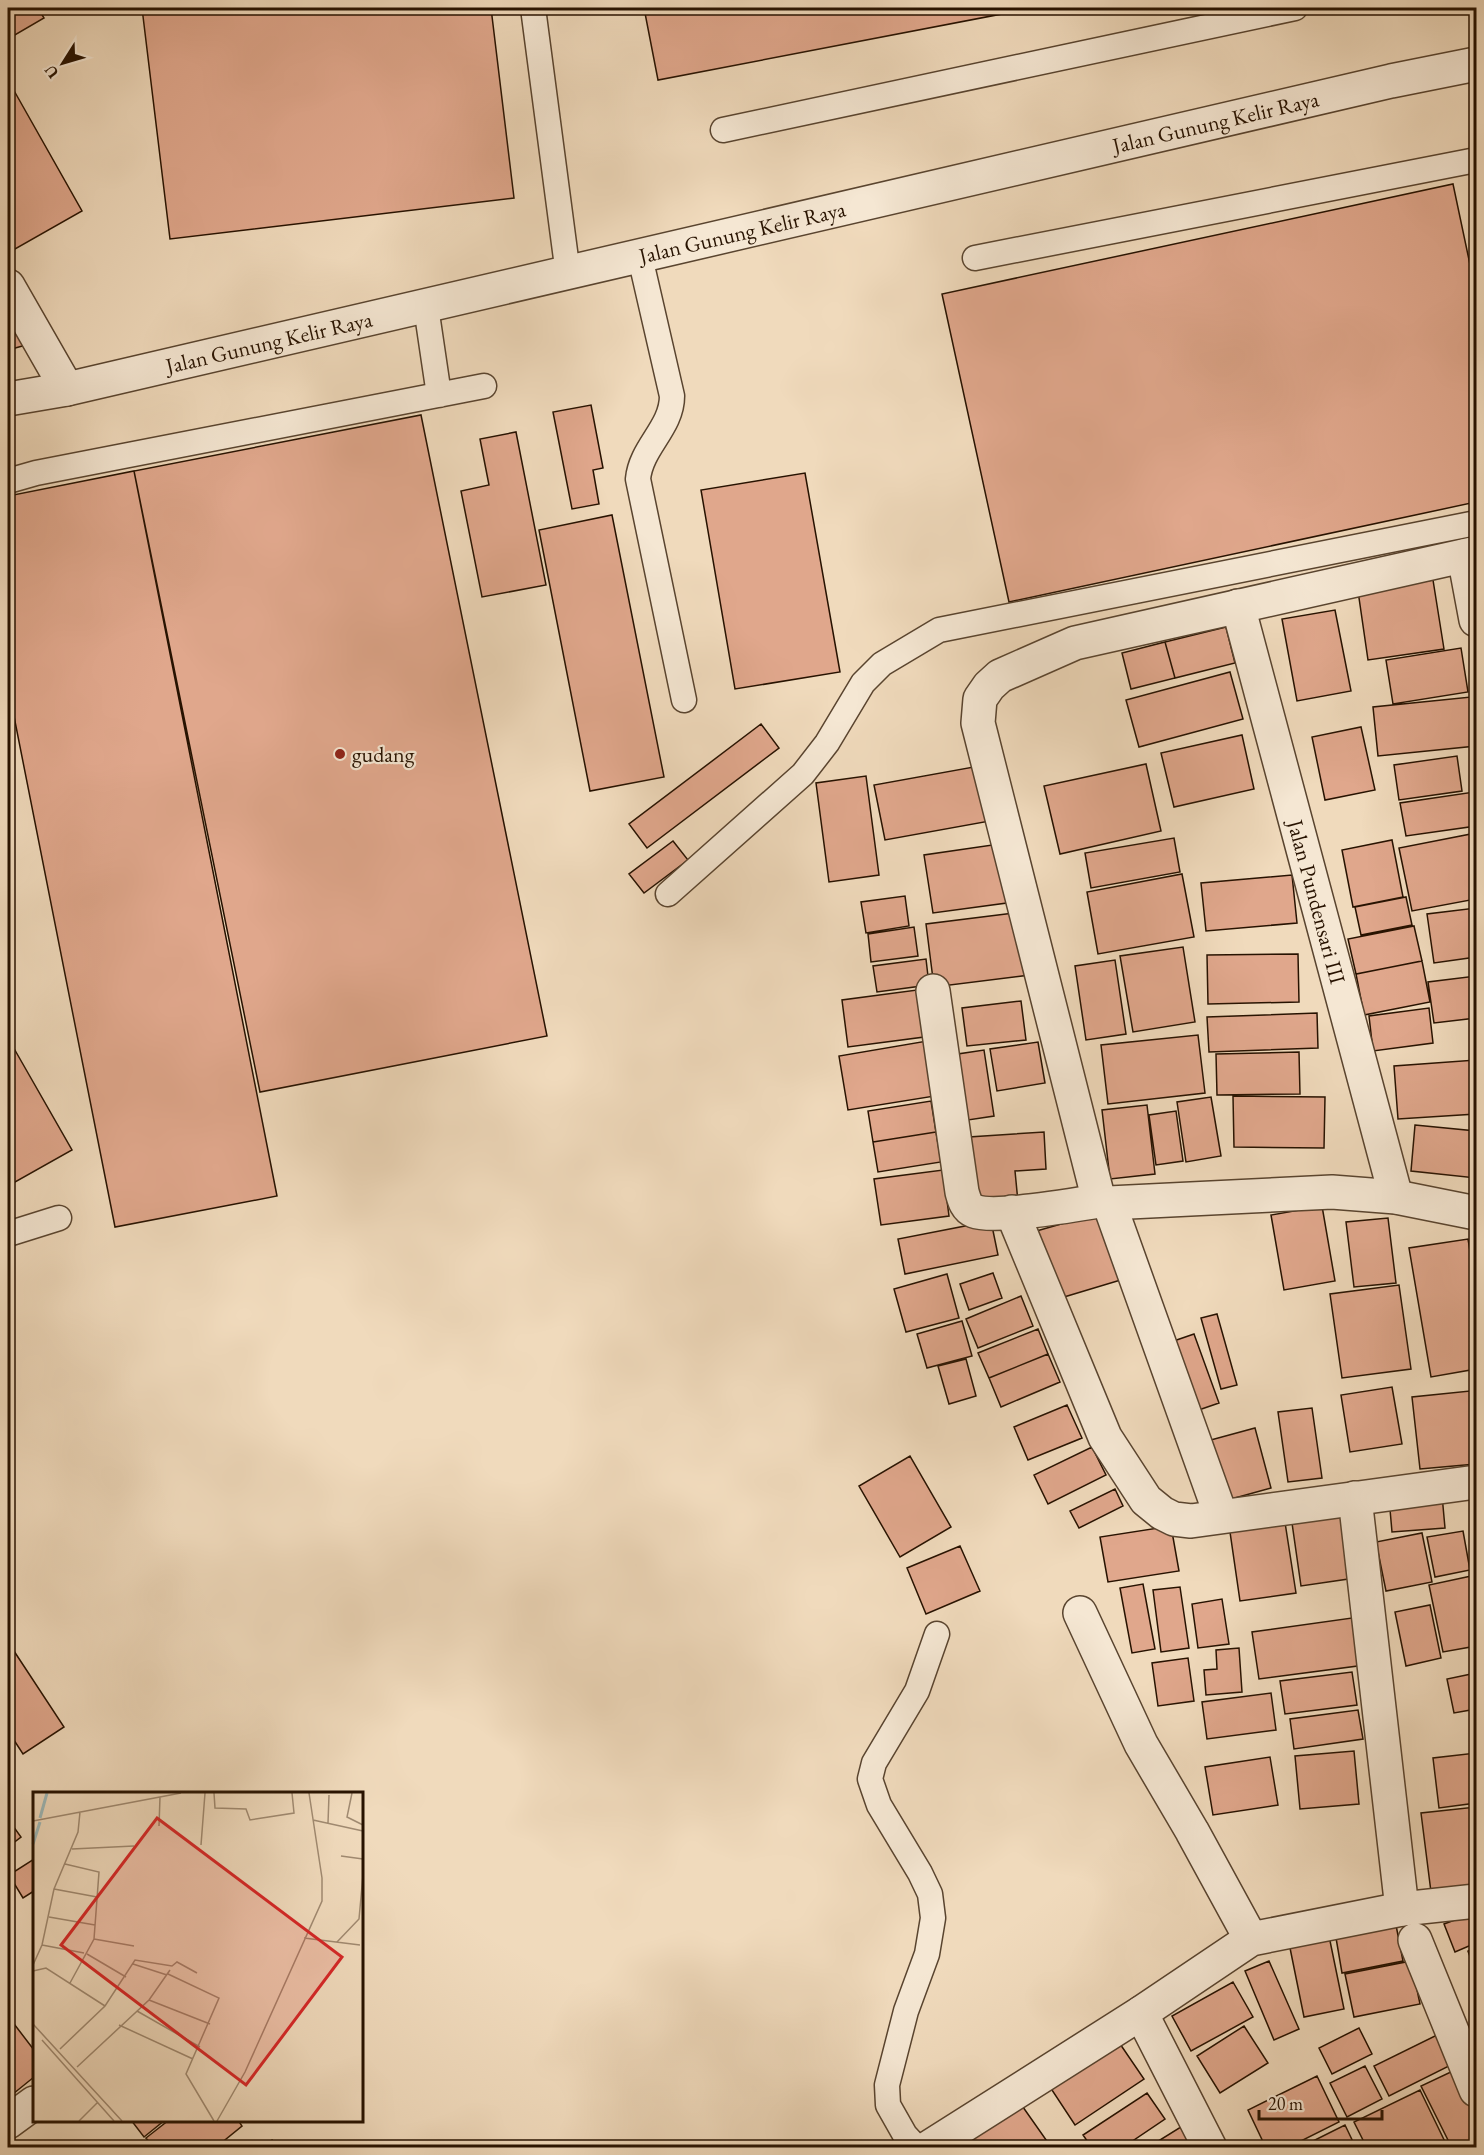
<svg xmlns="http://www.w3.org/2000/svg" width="1484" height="2155" viewBox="0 0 1484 2155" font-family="'EB Garamond',serif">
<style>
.building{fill:#e0a78c;stroke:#271200;stroke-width:1.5}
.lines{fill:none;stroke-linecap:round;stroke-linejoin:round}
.lane-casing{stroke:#59442f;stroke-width:27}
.street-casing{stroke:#59442f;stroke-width:36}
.lane{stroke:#f5e7d3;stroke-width:24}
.street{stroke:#f5e7d3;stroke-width:33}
.poi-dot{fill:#8f2418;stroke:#f5e7d3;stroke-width:2}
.labels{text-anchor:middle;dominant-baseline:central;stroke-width:4.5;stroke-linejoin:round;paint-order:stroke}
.street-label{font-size:22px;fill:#271200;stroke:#f5e7d3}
.poi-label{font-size:22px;fill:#271200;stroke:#f5e7d3;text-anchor:start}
.inset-river{fill:none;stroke:#9db9b9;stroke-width:3}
.inset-road{fill:none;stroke:#a08a71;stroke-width:1.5}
.view{fill:#d62828;fill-opacity:0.15;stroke:#d62828;stroke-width:3}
.inset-edge{fill:none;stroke:#271200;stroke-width:3}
</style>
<rect width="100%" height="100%" fill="#f0dabc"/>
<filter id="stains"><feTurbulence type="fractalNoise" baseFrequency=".00333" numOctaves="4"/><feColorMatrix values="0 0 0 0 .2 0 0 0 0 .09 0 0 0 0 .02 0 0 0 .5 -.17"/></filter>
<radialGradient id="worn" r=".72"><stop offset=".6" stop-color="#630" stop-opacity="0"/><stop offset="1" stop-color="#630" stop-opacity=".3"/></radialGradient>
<path class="building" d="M8 8H38L44 18 8 39Z
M142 8H491L514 198 170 239Z
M644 8H1033L658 80Z
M8 80 82 211 8 253Z
M1453 184 1476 293V502L1009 602 942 294Z
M8 312 26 345 8 350Z
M591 405 603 468 593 470 599 504 572 509 553 412Z
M421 415 547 1036 260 1092 134 471Z
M516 432 546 585 482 597 461 491 489 485 480 439Z
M134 471 277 1196 115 1227 8 686V496Z
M805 473 840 672 735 689 701 490Z
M612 515 664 777 590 791 539 530Z
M1433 580 1444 649 1368 660 1358 591Z
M1335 610 1351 691 1297 701 1282 619Z
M1226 627 1235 663 1175 678 1165 642Z
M1165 642 1175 678 1131 689 1122 653Z
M1461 648 1468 692 1393 704 1386 660Z
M1230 672 1243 719 1139 747 1126 700Z
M1471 697 1476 746 1378 756 1373 707Z
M761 724 779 748 647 848 629 824Z
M1361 727 1375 790 1325 800 1312 737Z
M1242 735 1254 789 1174 807 1161 753Z
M1457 756 1462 791 1399 800 1394 765Z
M1146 764 1161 831 1060 854 1044 786Z
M979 766 990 821 885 840 874 785Z
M866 776 879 875 829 882 816 783Z
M1474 792 1476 826 1406 836 1400 803Z
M1476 833V899L1412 911 1399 848Z
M1174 838 1180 872 1091 888 1085 853Z
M1392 840 1403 897 1353 907 1342 850Z
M673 841 688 860 644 893 629 874Z
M1006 843 1014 902 933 913 924 855Z
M1182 874 1194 937 1098 954 1087 892Z
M1292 875 1297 923 1206 931 1201 883Z
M905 896 909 926 866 933 861 902Z
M1406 897 1412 925 1361 935 1355 907Z
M1476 908V957L1434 963 1427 914Z
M1023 912 1030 975 934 987 926 924Z
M1414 926 1422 961 1356 974 1348 939Z
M914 927 918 956 871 962 868 934Z
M1183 947 1195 1022 1133 1032 1120 956Z
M1298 954 1299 1002 1208 1004 1207 955Z
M926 959 929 985 877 992 873 966Z
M1115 960 1126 1034 1086 1040 1075 966Z
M1422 961 1430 1002 1364 1015 1356 974Z
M1476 976V1018L1434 1023 1428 982Z
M917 990 924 1037 848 1047 842 1000Z
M1021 1001 1026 1040 967 1046 962 1008Z
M1429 1008 1433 1043 1373 1051 1369 1016Z
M1317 1013 1318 1048 1209 1052 1207 1017Z
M1198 1035 1205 1093 1108 1104 1101 1045Z
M8 1038 72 1150 8 1186Z
M927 1041 935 1096 848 1110 839 1056Z
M1038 1042 1045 1083 997 1091 990 1049Z
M984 1050 994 1116 968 1120 958 1054Z
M1299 1052 1300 1094 1217 1095 1216 1054Z
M1476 1060V1114L1398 1119 1394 1066Z
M1233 1096 1325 1097 1324 1148 1234 1147Z
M1211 1097 1221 1156 1186 1162 1177 1102Z
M931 1101 936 1132 873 1142 868 1111Z
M1147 1105 1155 1174 1110 1179 1102 1110Z
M1176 1111 1183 1161 1156 1165 1149 1115Z
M1415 1125 1476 1131V1178L1411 1171Z
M936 1132 941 1162 878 1172 873 1142Z
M1044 1132 1046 1169 1015 1171 1018 1202 974 1206 969 1137Z
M943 1170 949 1216 881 1225 874 1179Z
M1322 1206 1335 1281 1284 1290 1271 1215Z
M1103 1212 1124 1279 1054 1300 1033 1232Z
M1388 1218 1396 1283 1354 1287 1346 1222Z
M991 1221 998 1255 905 1274 898 1239Z
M1468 1239 1476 1288V1369L1431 1377 1409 1248Z
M993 1273 1002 1298 969 1310 960 1284Z
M947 1274 959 1318 906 1332 894 1289Z
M1399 1285 1411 1369 1342 1378 1330 1294Z
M1021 1296 1033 1326 978 1348 966 1319Z
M1217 1314 1237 1385 1221 1389 1201 1318Z
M962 1321 972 1356 927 1368 917 1334Z
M1038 1329 1048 1354 989 1378 978 1353Z
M1194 1334 1219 1403 1190 1413 1165 1344Z
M1048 1354 1060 1382 1001 1407 989 1378Z
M966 1359 976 1396 949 1404 938 1366Z
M1392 1387 1402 1444 1350 1452 1341 1395Z
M1470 1391 1476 1464 1420 1469 1412 1397Z
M1067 1405 1082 1438 1028 1460 1014 1427Z
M1312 1408 1322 1478 1288 1482 1278 1412Z
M1255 1428 1271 1488 1224 1501 1207 1441Z
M1092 1447 1106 1475 1048 1504 1034 1475Z
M910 1456 951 1527 900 1557 859 1486Z
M1115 1489 1123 1506 1079 1528 1070 1511Z
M1442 1495 1445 1528 1392 1532 1389 1498Z
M1344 1508 1355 1578 1301 1586 1291 1516Z
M1476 1511V1544L1470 1513Z
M1284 1516 1296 1593 1240 1601 1229 1525Z
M1171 1526 1179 1571 1108 1582 1100 1537Z
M1463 1531 1470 1570 1435 1577 1427 1537Z
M1422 1533 1432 1582 1386 1591 1376 1542Z
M960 1546 980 1591 926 1614 907 1568Z
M1476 1575V1646L1443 1652 1429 1585Z
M1143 1584 1155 1649 1132 1653 1120 1588Z
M1180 1587 1189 1648 1161 1652 1153 1590Z
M1222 1599 1229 1644 1198 1648 1192 1604Z
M1430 1605 1441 1658 1406 1666 1395 1612Z
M1359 1617 1365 1665 1259 1679 1252 1632Z
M12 1648 64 1727 23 1754 8 1731V1650Z
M1239 1648 1242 1692 1206 1695 1204 1670 1217 1669 1216 1650Z
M1188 1658 1194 1701 1158 1706 1152 1663Z
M1352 1672 1357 1705 1285 1714 1280 1681Z
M1476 1673V1709L1454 1713 1447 1679Z
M1271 1693 1276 1730 1207 1739 1202 1702Z
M1358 1710 1363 1739 1294 1749 1290 1719Z
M1354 1751 1359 1804 1300 1809 1295 1756Z
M1476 1753V1803L1439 1808 1433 1758Z
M1270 1757 1278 1805 1213 1815 1205 1767Z
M1476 1807V1887L1431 1892 1421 1813Z
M8 1819 21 1837 8 1847Z
M34 1859V1891L23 1898 9 1875Z
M1476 1912V1943L1455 1952 1444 1924Z
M1395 1920 1403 1961 1342 1973 1335 1932Z
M1329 1936 1344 2009 1304 2017 1289 1943Z
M1476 1947V1973L1468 1951Z
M1269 1961 1299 2029 1274 2040 1245 1971Z
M1411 1961 1420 2004 1354 2017 1345 1974Z
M1233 1982 1253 2017 1191 2051 1172 2016Z
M8 2016 34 2050V2077L8 2098Z
M1244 2026 1268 2063 1220 2093 1197 2056Z
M1359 2028 1372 2054 1332 2074 1319 2048Z
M1439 2034 1453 2064 1389 2096 1374 2066Z
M1116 2038 1144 2079 1075 2125 1048 2084Z
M1365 2066 1382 2099 1347 2117 1330 2083Z
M1455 2070 1476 2113V2142L1465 2148H1452L1421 2086Z
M1317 2076 1339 2122 1287 2148H1266L1248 2110Z
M1420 2090 1448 2148H1367L1354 2122Z
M1147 2093 1165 2119 1122 2148H1092L1083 2135Z
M1018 2100 1049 2144 1043 2148H963L959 2141Z
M131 2120H165L144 2137Z
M169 2120H238L242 2126 215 2148H154L146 2138Z
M1184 2125 1198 2148H1147Z
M1345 2125 1356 2148H1299Z
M272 2140 278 2148H263Z"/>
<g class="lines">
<g class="lane-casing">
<path id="lane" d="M533 8 568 274
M723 130 1295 8
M640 257 672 396C672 428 641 447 638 479L684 700
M975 258 1476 160
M426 307 439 395
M8 481 36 473 484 386
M668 894 803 774 827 743 863 683 882 664 939 630 1476 523
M8 1234 59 1218
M917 2148 905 2135 888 2105 887 2085 906 2011 927 1954 933 1918 930 1894 920 1873 879 1805 870 1779 874 1763 917 1691 937 1634"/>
</g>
<g class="street-casing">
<g id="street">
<path d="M8 286 67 389"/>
<path id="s1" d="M8 399 67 389 1391 81 1476 64"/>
<path d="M1464 556 1476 620"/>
<path id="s2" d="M1238 606 1396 1197"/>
<path d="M933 991 962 1192C964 1199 966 1208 974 1211 994 1219 1074 1205 1099 1201L1109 1203 1332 1192 1396 1197 1476 1213"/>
<path d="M1099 1201 978 723 980 699 989 686 1000 676 1075 643 1476 553"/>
<path d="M1109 1203 1221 1516"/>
<path d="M1012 1212 1105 1437 1146 1500 1162 1513 1174 1519 1191 1521 1476 1482"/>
<path d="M1355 1498 1402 1909"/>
<path d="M1080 1613 1141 1744 1192 1831 1251 1939"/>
<path d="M1415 1940 1476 2090"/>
<path d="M1141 2013 1210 2148"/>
<path d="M8 2122 34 2103"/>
<path d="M928 2148 1141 2013 1251 1939 1402 1909 1476 1901"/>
</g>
</g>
<use href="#lane" class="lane"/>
<use href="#street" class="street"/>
</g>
<circle class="poi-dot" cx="340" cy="754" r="6"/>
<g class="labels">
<g class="street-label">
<text stroke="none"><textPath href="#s1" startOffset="1239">Jalan Gunung Kelir Raya</textPath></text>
<text stroke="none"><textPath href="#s1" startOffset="753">Jalan Gunung Kelir Raya</textPath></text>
<text stroke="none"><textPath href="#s1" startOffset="267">Jalan Gunung Kelir Raya</textPath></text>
<text stroke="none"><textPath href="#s2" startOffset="306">Jalan Pundensari III</textPath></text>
</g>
<g class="poi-label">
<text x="352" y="754">gudang</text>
</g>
</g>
<g transform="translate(33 1792)">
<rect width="330" height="330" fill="#f0dabc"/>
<path class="inset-river" d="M7 26 14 1M0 52 7 30"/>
<path class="inset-road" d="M181 1 182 16 213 17 217 28 261 21 259 1M319 1 314 25 330 33M280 28 330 39M0 29 148 1M295 31 296 3M126 34 127 5M168 53 172 1M39 57 101 54M308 64 330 67M32 72 66 80 61 147 37 191M21 97 64 105M16 125 62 133M271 146 327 153M61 147 101 154M304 150 326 127 330 83M9 153 51 161M54 162 93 185M100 172 134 183M0 173 9 153 21 97 45 40 47 20M0 179 13 176 72 214M135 182 186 206 153 282 181 329M116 208 177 232M104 219 167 255M0 232 89 329M86 233 160 267M9 248 81 329M27 257 72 214 102 168 139 174 144 170 164 181M44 275 116 208 137 178M46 329 64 311M184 329 212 280 289 109V86L276 1"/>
<path class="view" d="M124 26 309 165 213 293 28 153Z"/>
<rect width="330" height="330" class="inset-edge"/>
</g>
<rect width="1484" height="2155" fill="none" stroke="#f0dabc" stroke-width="30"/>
<rect x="9" y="9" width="1466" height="2137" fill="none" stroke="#271200" stroke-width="3"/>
<rect x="15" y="15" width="1454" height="2125" fill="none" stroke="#271200" stroke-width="1.5"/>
<g transform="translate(63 63) rotate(233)" stroke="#f5e7d3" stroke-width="4.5" paint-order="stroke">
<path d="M0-4.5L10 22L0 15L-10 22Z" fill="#271200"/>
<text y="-9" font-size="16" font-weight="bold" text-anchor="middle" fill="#271200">U</text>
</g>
<path d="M1259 2110v9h123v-9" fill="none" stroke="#271200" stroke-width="3"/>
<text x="1268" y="2110" font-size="18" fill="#271200" stroke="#f5e7d3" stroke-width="4.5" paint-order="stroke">20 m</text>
<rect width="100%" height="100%" filter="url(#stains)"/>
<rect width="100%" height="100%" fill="url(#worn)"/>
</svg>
